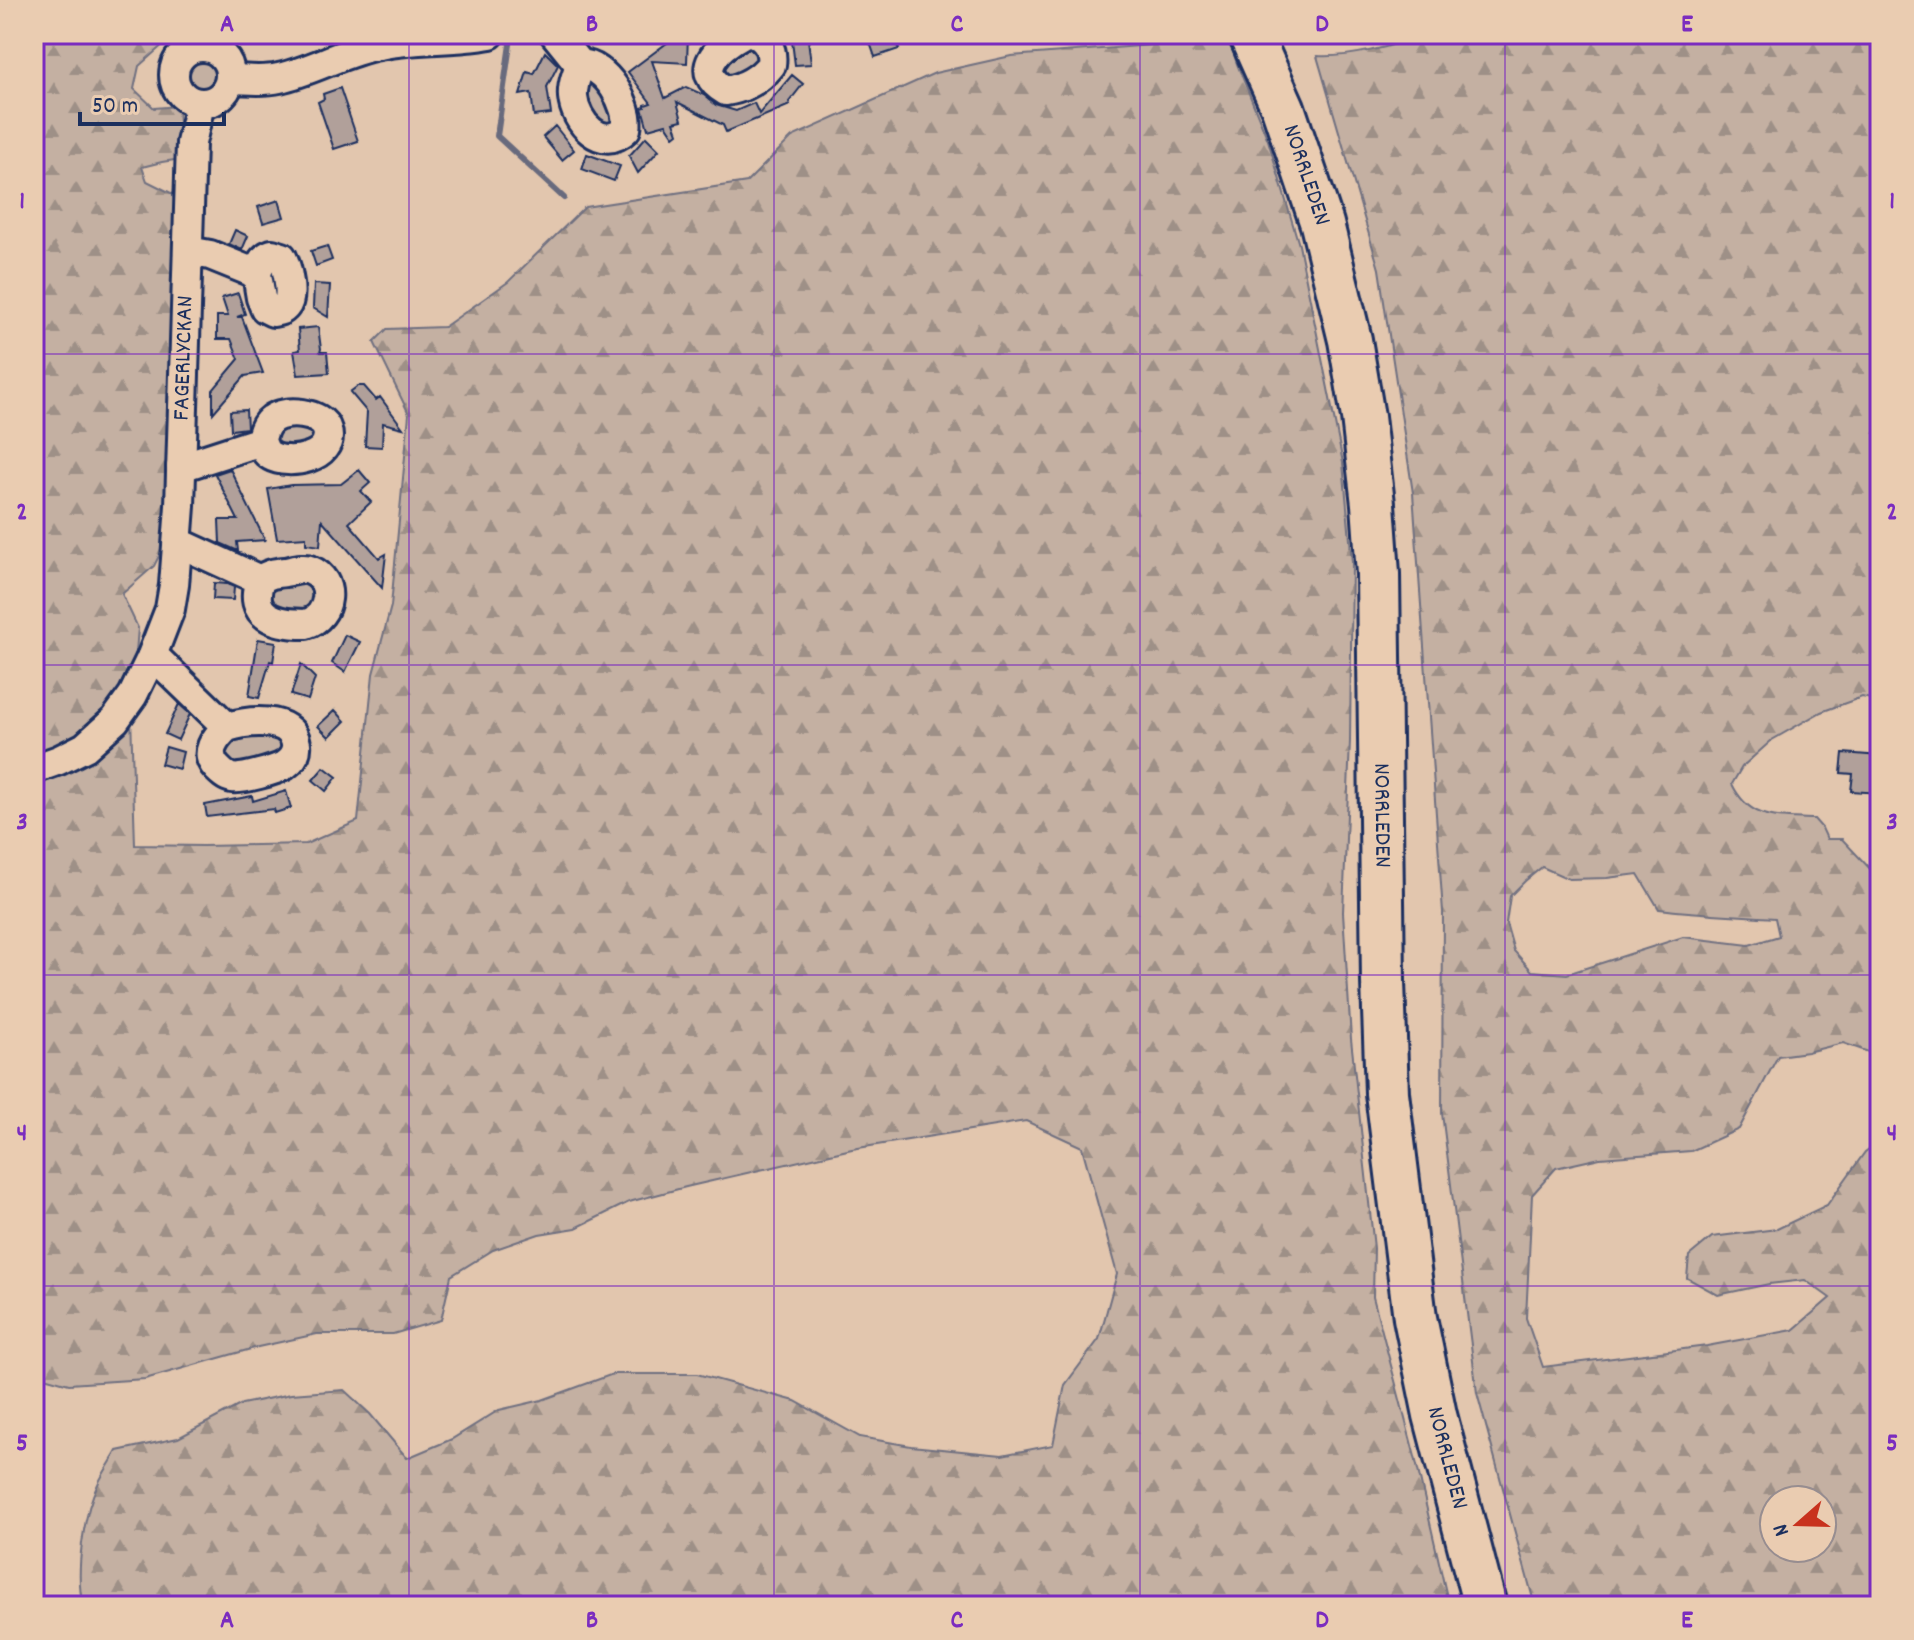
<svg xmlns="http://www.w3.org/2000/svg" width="1914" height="1640" viewBox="0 0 1914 1640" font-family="Dekko,sans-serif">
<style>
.green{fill:#c4b0a2;stroke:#707080;stroke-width:2}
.forest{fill:url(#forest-firs);stroke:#707080;stroke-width:2;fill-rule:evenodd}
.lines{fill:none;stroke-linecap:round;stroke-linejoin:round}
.stream{stroke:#686a7d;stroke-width:6}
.building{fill:#b1a09a;stroke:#1b2f5e;stroke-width:2}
.minor-casing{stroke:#1b2f5e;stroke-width:34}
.highway-casing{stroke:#1b2f5e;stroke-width:48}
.minor{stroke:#eaccb1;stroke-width:28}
.highway{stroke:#eaccb1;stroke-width:42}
.grid{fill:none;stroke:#7b2cbf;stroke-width:2;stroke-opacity:0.55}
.labels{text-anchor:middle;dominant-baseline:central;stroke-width:6;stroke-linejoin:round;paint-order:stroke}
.street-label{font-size:24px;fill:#1b2f5e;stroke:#eaccb1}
.neatline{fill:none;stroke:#7b2cbf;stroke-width:3}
.grid-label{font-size:26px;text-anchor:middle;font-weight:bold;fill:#7b2cbf}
</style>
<defs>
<pattern id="forest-firs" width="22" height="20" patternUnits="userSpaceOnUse" patternTransform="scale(2)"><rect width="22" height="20" fill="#c4b0a2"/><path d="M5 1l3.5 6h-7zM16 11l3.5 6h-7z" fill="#9e9087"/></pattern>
</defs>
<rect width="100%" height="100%" fill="#e2c6ae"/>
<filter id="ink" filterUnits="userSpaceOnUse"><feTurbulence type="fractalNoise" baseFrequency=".0125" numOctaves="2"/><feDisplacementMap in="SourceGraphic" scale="16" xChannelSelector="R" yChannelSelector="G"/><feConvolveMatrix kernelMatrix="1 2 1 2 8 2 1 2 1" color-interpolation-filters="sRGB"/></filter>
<g filter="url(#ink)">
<path class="green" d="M739 40 768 53 730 86 718 58Z
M195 51C209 51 226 63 223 79 222 85 218 91 213 94 187 114 168 69 195 51Z
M583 71 596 75 620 129 587 121Z
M308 420 321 443 283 454 268 432Z
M298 571 325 599 292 620 262 593Z
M271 726 292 747 238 775 218 747 234 729Z"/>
<path class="forest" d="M34 34H175L139 66 134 89 154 108 178 106 181 159 162 162 142 167 147 181 173 194 179 230 166 542 154 566 122 594 138 628 131 714 135 845 203 846 306 844 358 821 373 674 391 606 409 414 374 342 387 329 444 327 508 282 585 207 747 182 792 137 935 73 1011 56 1229 39 1237 64 1268 140 1299 245 1343 463 1352 562 1350 741 1343 912 1351 1039 1374 1248 1373 1297 1415 1457 1449 1606H83C75 1574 83 1514 98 1484 103 1473 111 1462 117 1451L178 1438 242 1404 291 1394 344 1390 370 1414 407 1458 452 1439 499 1410 542 1400 613 1374H697L795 1401 860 1437 911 1446 1002 1455 1053 1445 1065 1385 1099 1339 1117 1274 1082 1147 1026 1121 852 1149 686 1187 629 1202 576 1228 539 1234 493 1250 451 1276 441 1320 393 1334H317L258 1347 145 1379 69 1384 37 1375 34 1378Z
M1422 34H1880V701L1862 697 1821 712 1772 740 1742 767 1732 784C1750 821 1777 817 1814 819L1822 828 1827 839H1842L1873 872H1880V1056L1843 1043 1807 1052 1778 1056 1739 1129 1691 1151 1600 1158 1556 1168 1532 1195 1526 1318 1543 1367 1707 1346 1793 1330 1830 1298 1805 1280 1769 1284 1718 1295 1687 1278 1689 1256 1712 1237 1777 1229 1827 1205 1865 1152 1880 1141V1606H1535L1477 1393 1442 1113 1443 912 1413 493 1379 269 1317 56C1347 58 1394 47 1422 34ZM1542 867 1569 879 1607 878 1638 874 1659 909C1698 914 1736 915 1775 918L1779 936 1749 945 1683 937 1567 974 1532 971 1514 951 1506 923 1510 896 1525 881ZM1774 1500H1822V1548H1774Z"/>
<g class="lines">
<path class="stream" d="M510 44 497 136 564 198"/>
</g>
<path class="building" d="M679 34H688L687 63 652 61 665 98 686 87 704 95 716 105 736 111 754 103 759 114 792 75 803 84 789 102 790 105 726 132 723 125 677 102 682 120 674 122 678 133 674 136 666 124 648 129 642 108 645 107V105L651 103 628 72Z
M867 34H892L899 49 875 57Z
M808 39 811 64 795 65 792 41Z
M545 52 558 65 547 87 551 114 534 116 531 93 520 95 527 72 534 74Z
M340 88 358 141 334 149 318 102 324 99 323 94Z
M555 126 574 150 562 160 543 137Z
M646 137 659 150 638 173 629 156Z
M587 154 620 166 614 181 582 169Z
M279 200 284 217 263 223 258 207Z
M235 230 248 236 242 250 229 244Z
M327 246 332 260 316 266 311 251Z
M314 284 330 285 328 317 313 308Z
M238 293 245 314 237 317H242L263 373 245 376 213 413V390L239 359 231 339H217V316H228L222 298Z
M318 327 321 349 320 352H327L329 373 298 375 294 351 300 350 298 329Z
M358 386H364L376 400 380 397 403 428 383 423 382 447 365 446 367 412 350 392Z
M246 410 247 428 231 430 230 411Z
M230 469 265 540 237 542 238 551 220 543 219 520H238L215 474Z
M359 470 370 483 361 491 371 502 349 523 379 558 386 554 382 588 322 520 320 546 306 544V537L277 539 268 489 291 485 341 484Z
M214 583 227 584 234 587 233 600 213 599Z
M345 635 360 642 345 672 332 663Z
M258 639 276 642 273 662 270 661 259 698 249 696Z
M301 664 315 678 308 700 291 695Z
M179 704 190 714 178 740 165 734Z
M335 710 345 721 329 737 318 726Z
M166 747 183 752 179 769 161 764Z
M1843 753 1880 756V793L1851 791 1853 774 1841 773Z
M324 767 337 777 326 791 313 780Z
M286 791 291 808 275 813 274 809 207 817 205 805 252 796 253 801Z"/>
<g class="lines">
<g class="minor-casing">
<g id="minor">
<path d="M555 34 580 65C605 62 631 107 626 129 602 153 575 122 573 97 572 86 576 76 580 65"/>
<path d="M742 34C718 47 691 71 726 91 744 88 760 79 771 65 773 51 768 41 756 34"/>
<circle cx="202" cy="75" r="28"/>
<path d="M230 79C247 79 262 82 279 78 313 71 344 51 379 45 416 37 453 41 490 34"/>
<path d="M188 251 210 255 257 274 261 298 265 308 273 312C279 311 282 311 286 306 294 297 287 267 282 257L272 254C263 257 259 265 257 274"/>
<path d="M181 467 261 441C263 446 265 453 271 456 288 466 335 458 327 430 322 412 285 409 272 419 265 424 262 433 261 441"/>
<path d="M178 545 186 546 260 580C247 617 276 624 306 624 331 617 336 580 310 570 303 567 292 571 285 572 275 573 268 574 260 580"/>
<path d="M151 658 160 662 227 727C247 721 292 715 296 744 297 753 292 760 285 765 277 770 241 780 232 778 226 777 221 772 217 768 203 753 215 738 227 727"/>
<path id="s1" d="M34 769 59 760 85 747 115 720 133 695 151 658 170 609 174 585 180 506 191 143 200 104"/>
</g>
</g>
<g class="highway-casing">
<g id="highway">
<path id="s2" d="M1250 34 1283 108 1322 224 1350 340 1363 417 1373 504 1378 574 1383 982 1387 1093 1415 1318 1435 1415 1485 1606"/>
</g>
</g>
<use href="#minor" class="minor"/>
<use href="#highway" class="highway"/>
</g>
</g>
<path class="grid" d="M409 34V1606M774 34V1606M1140 34V1606M1505 34V1606M34 354H1880M34 665H1880M34 975H1880M34 1286H1880"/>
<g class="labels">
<g class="street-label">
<text stroke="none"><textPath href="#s2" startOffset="152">NORRLEDEN</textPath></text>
<text stroke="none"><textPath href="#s1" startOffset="472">FAGERLYCKAN</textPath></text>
<text stroke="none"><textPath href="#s2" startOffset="800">NORRLEDEN</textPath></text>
<text stroke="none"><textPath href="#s2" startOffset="1448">NORRLEDEN</textPath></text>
</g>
</g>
<rect width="1914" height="1640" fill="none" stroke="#eaccb1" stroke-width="88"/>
<g transform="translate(1798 1524) rotate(250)"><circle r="38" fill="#eaccb1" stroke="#978d90" stroke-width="2"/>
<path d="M0-6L14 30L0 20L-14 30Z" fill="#c8321e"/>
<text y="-12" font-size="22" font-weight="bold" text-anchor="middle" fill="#1b2f5e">N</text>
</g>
<path d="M80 112v12h144v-12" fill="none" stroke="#1b2f5e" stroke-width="4"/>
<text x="92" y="112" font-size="24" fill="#1b2f5e" stroke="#eaccb1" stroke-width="6" paint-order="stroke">50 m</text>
<rect x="44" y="44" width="1826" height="1552" class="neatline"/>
<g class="grid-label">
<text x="227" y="31">A</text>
<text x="592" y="31">B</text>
<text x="957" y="31">C</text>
<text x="1322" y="31">D</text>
<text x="1687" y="31">E</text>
<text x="22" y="208">1</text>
<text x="1892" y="208">1</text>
<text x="22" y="519">2</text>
<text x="1892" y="519">2</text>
<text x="22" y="829">3</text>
<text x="1892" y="829">3</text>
<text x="22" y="1140">4</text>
<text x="1892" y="1140">4</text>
<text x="22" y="1450">5</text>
<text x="1892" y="1450">5</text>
<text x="227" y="1627">A</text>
<text x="592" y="1627">B</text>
<text x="957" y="1627">C</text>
<text x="1322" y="1627">D</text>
<text x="1687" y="1627">E</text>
</g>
</svg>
